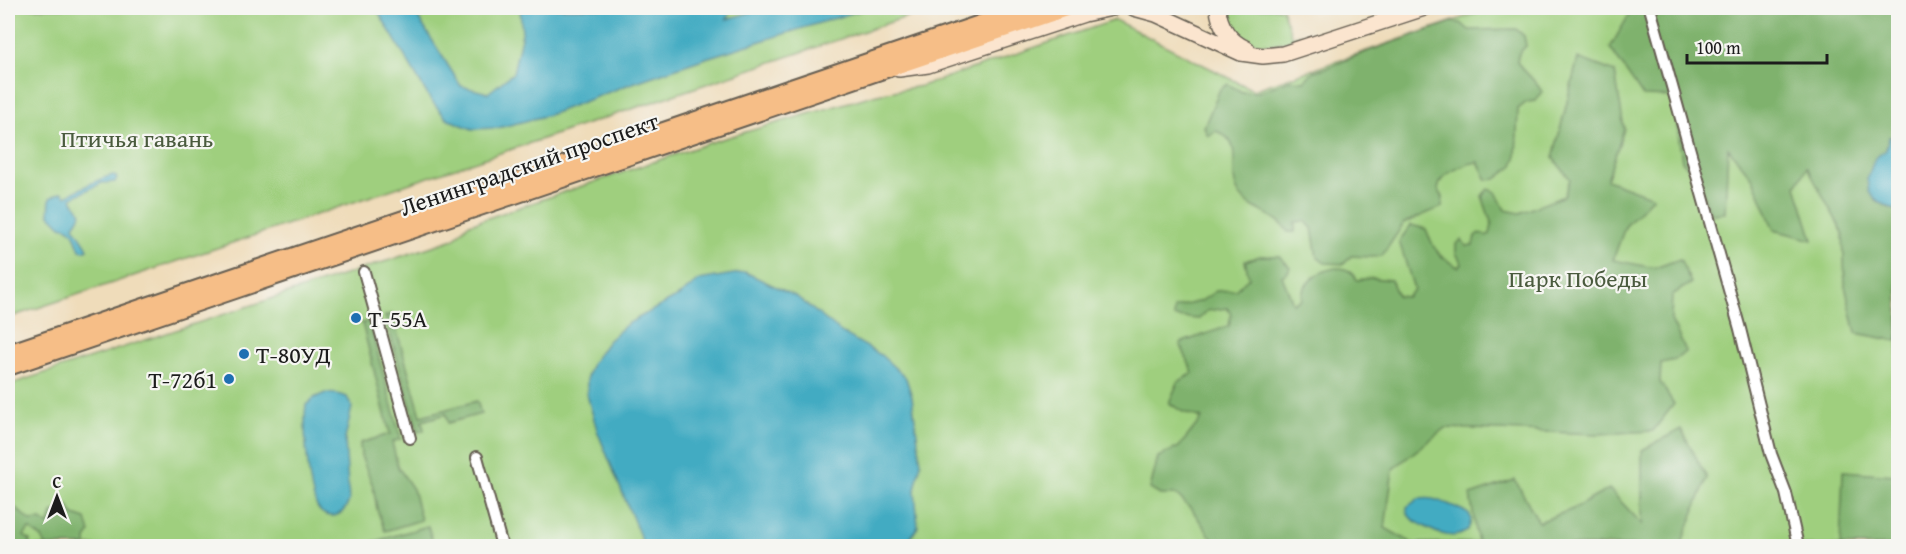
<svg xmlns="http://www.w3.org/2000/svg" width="1906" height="554" viewBox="0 0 1906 554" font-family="'Gentium Book Plus',serif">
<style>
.green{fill:#9fcf7e;stroke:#5e764d;stroke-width:1.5}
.forest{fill:#7fb26d;stroke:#4e6744;stroke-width:1.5}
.water{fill:#42abc2;stroke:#2f646f;stroke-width:1.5}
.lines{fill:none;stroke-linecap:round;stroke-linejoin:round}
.street-casing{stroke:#665f53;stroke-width:14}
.secondary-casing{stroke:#665f53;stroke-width:18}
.primary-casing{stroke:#665f53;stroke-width:20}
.street{stroke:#fff;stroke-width:10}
.secondary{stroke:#fbe5cf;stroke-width:15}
.primary{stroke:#f6be87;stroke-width:16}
.poi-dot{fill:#1f6fb2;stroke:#f6f6f2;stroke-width:2}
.labels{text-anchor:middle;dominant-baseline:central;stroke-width:4.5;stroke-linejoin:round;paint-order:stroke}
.park-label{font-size:24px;fill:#4a5b3e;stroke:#f6f6f2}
.street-label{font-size:24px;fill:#1c1c1c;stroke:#f6f6f2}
.poi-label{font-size:24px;fill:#1c1c1c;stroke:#f6f6f2;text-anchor:start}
</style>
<rect width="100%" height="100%" fill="#f6f6f2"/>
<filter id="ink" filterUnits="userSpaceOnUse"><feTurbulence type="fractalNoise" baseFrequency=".0167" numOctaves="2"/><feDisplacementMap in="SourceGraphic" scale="12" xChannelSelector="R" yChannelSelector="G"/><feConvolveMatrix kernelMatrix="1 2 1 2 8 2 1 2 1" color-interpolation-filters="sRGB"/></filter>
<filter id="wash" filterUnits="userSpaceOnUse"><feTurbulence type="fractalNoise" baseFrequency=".008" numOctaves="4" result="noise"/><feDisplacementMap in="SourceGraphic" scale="24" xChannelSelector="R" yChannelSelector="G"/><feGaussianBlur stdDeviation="1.35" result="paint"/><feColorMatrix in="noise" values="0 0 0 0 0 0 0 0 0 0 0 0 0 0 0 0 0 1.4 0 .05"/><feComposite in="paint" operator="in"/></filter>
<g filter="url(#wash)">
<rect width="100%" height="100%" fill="#efdcba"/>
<path class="green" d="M8 8H933L8 318Z
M1228 8H1282L1292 37 1302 34V37C1282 43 1256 52 1239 33 1232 25 1229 18 1228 8Z
M1491 8H1898V546H8V385L454 239 467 225 718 140 877 94 921 86 1115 20 1253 90Z"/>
<path class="forest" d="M1633 8H1898V136L1889 137 1886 150 1867 179C1870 199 1879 205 1898 211V341L1856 333 1845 286 1843 233 1807 167 1796 186 1813 240 1774 230 1753 179 1728 148 1725 213 1711 214 1697 179 1682 161 1673 97 1643 96 1610 48Z
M1452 22 1461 23 1469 30 1516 29 1524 36 1526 46 1519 53 1517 62C1525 73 1536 80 1542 92L1536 101 1527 102 1518 109 1516 158 1512 167 1496 179 1487 180 1478 162C1468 163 1449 171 1442 179 1440 182 1439 186 1438 189L1443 197 1442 207 1404 223 1382 256 1372 257 1351 256 1344 264 1325 263 1317 257 1312 228 1305 221 1295 222V232H1288C1276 212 1249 212 1238 192 1226 170 1247 143 1216 131L1208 136 1204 127 1220 89 1228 84 1242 92H1259L1289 80 1304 81 1314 71 1326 68 1371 50Z
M1578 58 1615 72 1624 129 1607 180 1653 197 1625 227 1613 260 1655 268 1680 259 1691 283 1672 295 1671 320 1686 351 1675 360 1661 363 1660 382 1674 404 1653 431 1598 434 1445 428 1393 469 1385 528 1412 543H1478L1470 495 1515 480 1539 522 1573 509 1609 489 1642 524V450L1681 429 1707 478 1683 540 1685 546H1217L1193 511 1177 495H1160L1150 489 1158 457 1179 447 1202 418 1183 412 1169 403 1178 382 1193 373 1180 343 1229 326 1231 314 1227 308 1207 311 1199 319 1174 317V308L1201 301 1216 291 1235 290 1249 278 1245 261 1260 256H1279L1290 267 1288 272 1282 276 1293 303 1301 300C1302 297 1302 294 1303 291 1311 271 1347 257 1357 280L1372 278 1391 280 1398 296 1407 297 1414 289 1399 241 1411 225 1426 229C1434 250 1438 256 1458 267L1462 264 1456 253V244L1461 240 1467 246 1473 245 1475 236 1479 233 1486 236 1490 234 1492 225 1482 196 1488 189 1496 192 1505 210 1520 213 1564 196 1570 179 1553 158Z
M392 314 421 416 477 401 481 414 448 423 446 414 422 421 424 430 418 432 385 316Z
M369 321 401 439 392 442 398 467 413 489 421 520 385 531 377 509 373 486 361 456 360 443 390 434 362 323Z
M1843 471 1895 475 1898 472V546H1840Z
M67 505 74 515 86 519 90 533 86 539V546H46L42 538 29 529 24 536 30 540 29 546H8V511L16 508 30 521 41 520 49 525 52 513Z
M428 526 434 546H359Z"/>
<path class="water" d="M376 8H412L461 86 488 93 513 73 522 33 520 8H733L727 19 765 8H868L706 58 630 84 549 115 498 128 472 129 447 119 430 99Z
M1898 136V211L1880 203 1869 192 1867 179 1875 158 1886 150 1889 137Z
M114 175 117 178 115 182 102 183 71 198C80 212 86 210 74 226 77 232 87 245 88 249L84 251 80 250 73 232 68 228 61 226 49 214 50 198 62 192 66 196C78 190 103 176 114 175Z
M745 272 797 297 841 332 881 355 906 378 912 397 921 463 915 489 918 527 909 540 906 546H644L598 433 587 395V377L592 363 608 341 627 324 680 295 699 280Z
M325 393 337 394 347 397 352 407 345 439 349 501C346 509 342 515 333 516 328 516 324 515 320 511 308 499 303 423 306 405L314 398Z
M1418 499C1422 499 1428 498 1432 499 1439 500 1468 511 1470 516 1472 520 1470 526 1468 529 1458 542 1435 533 1424 526 1415 521 1406 518 1407 507Z"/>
</g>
<g filter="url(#ink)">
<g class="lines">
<g class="street-casing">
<path id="street" d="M1650 8 1740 329 1771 454 1786 493 1798 546
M364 272 410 438
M477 457 502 546"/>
</g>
<g class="secondary-casing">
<path id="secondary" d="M1134 8 1156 14 1241 53 1263 56 1283 54 1424 8
M1218 8C1219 26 1230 42 1247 49
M899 69 928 65 1084 14 1112 8"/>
</g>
<g class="primary-casing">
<path id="primary" d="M8 353 1027 8
M8 367 1066 8"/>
</g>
<use href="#street" class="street"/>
<use href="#secondary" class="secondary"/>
<use href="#primary" class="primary"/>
</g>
</g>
<g class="poi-dot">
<circle cx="356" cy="318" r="6"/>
<circle cx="244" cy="354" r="6"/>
<circle cx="229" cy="379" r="6"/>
</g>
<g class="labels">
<g class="park-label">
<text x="137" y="138">Птичья гавань</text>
<text x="1578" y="278">Парк Победы</text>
</g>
<g class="street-label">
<text transform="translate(529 164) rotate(-19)">Ленинградский проспект</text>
</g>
<g class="poi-label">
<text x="368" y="318">Т-55А</text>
<text x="256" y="354">Т-80УД</text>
<text x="217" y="379" text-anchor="end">Т-72б1</text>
</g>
</g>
<rect width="1906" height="554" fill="none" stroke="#f6f6f2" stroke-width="30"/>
<g transform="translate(57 497)" stroke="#f6f6f2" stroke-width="4.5" paint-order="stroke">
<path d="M0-4.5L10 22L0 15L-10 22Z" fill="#1c1c1c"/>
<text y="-9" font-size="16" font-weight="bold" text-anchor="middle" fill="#1c1c1c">С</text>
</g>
<path d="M1687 54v9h140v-9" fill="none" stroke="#1c1c1c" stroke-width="3"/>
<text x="1696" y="54" font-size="18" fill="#1c1c1c" stroke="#f6f6f2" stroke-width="4.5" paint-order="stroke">100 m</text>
</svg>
